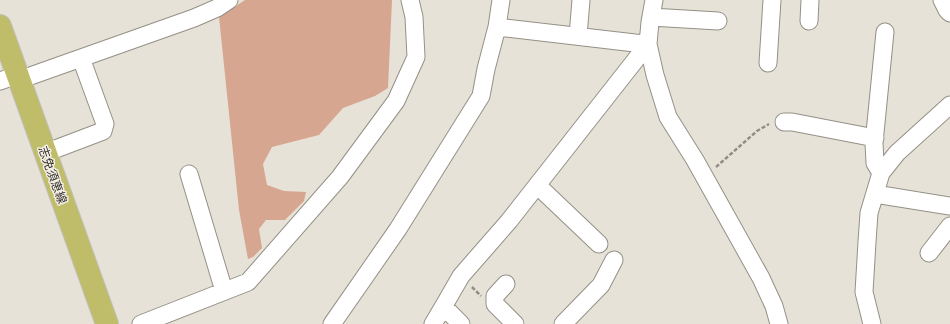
<svg xmlns="http://www.w3.org/2000/svg" width="950" height="324" viewBox="0 0 950 324" font-family="'Open Sans','Noto Sans JP',sans-serif">
<style>
.forest{fill:#d7a691}
.lines{fill:none;stroke-linecap:round;stroke-linejoin:round}
.minor-casing{stroke:#959086;stroke-width:19}
.major-casing{stroke:#c1c1bf;stroke-width:24}
.path{stroke:#908d85;stroke-width:2.5;stroke-dasharray:4 2;stroke-linecap:butt}
.minor{stroke:#fff;stroke-width:17}
.major{stroke:#bfbd69;stroke-width:22}
.labels{text-anchor:middle;dominant-baseline:central;stroke-width:3;stroke-linejoin:round;paint-order:stroke}
.street-label{font-size:12px;fill:#312f2b;stroke:#f4efe4}
</style>
<rect width="100%" height="100%" fill="#e7e2d7"/>
<path class="forest" d="M245 0H392L388 88 375 96 343 108 319 135 272 147 263 164 267 185 284 191 306 192 304 201 285 220H266L259 229 262 248 253 257 248 259 239 210 219 17Z"/>
<g class="lines">
<g class="minor-casing">
<path id="minor" d="M654 0 650 22 648 44 655 75 668 117 695 160 761 278 774 306 779 324
M942 0 947 10 950 13
M651 17 718 21
M809 21 810 0
M497 27 635 43 648 44
M578 36 581 0
M768 63 772 0
M19 80 194 18 217 8 229 0
M0 81 17 75
M784 122H792L875 138
M45 153 103 131 105 124 81 58
M881 173 875 163 874 143 885 32
M189 174 224 291
M537 185 599 244
M875 194 950 206
M929 253 950 226
M506 284 495 296V304L515 324
M444 307 461 324
M141 324 248 282 340 177 396 101 416 57 414 17 410 0
M332 324 398 229 481 96 486 69 497 27 501 0
M433 324 446 302 461 276 509 221 648 44
M563 324 601 285 614 260
M872 324 864 292 867 242 869 213 881 173 897 153 950 105"/>
</g>
<g class="major-casing">
<path id="major" d="M0 26 107 324"/>
</g>
<path class="path" d="M716 167 757 131 769 124
M472 287 481 296"/>
<use href="#minor" class="minor"/>
<use href="#major" class="major"/>
</g>
<g class="labels">
<g class="street-label">
<text transform="translate(53 175) rotate(70)">志免須恵線</text>
</g>
</g>
</svg>
